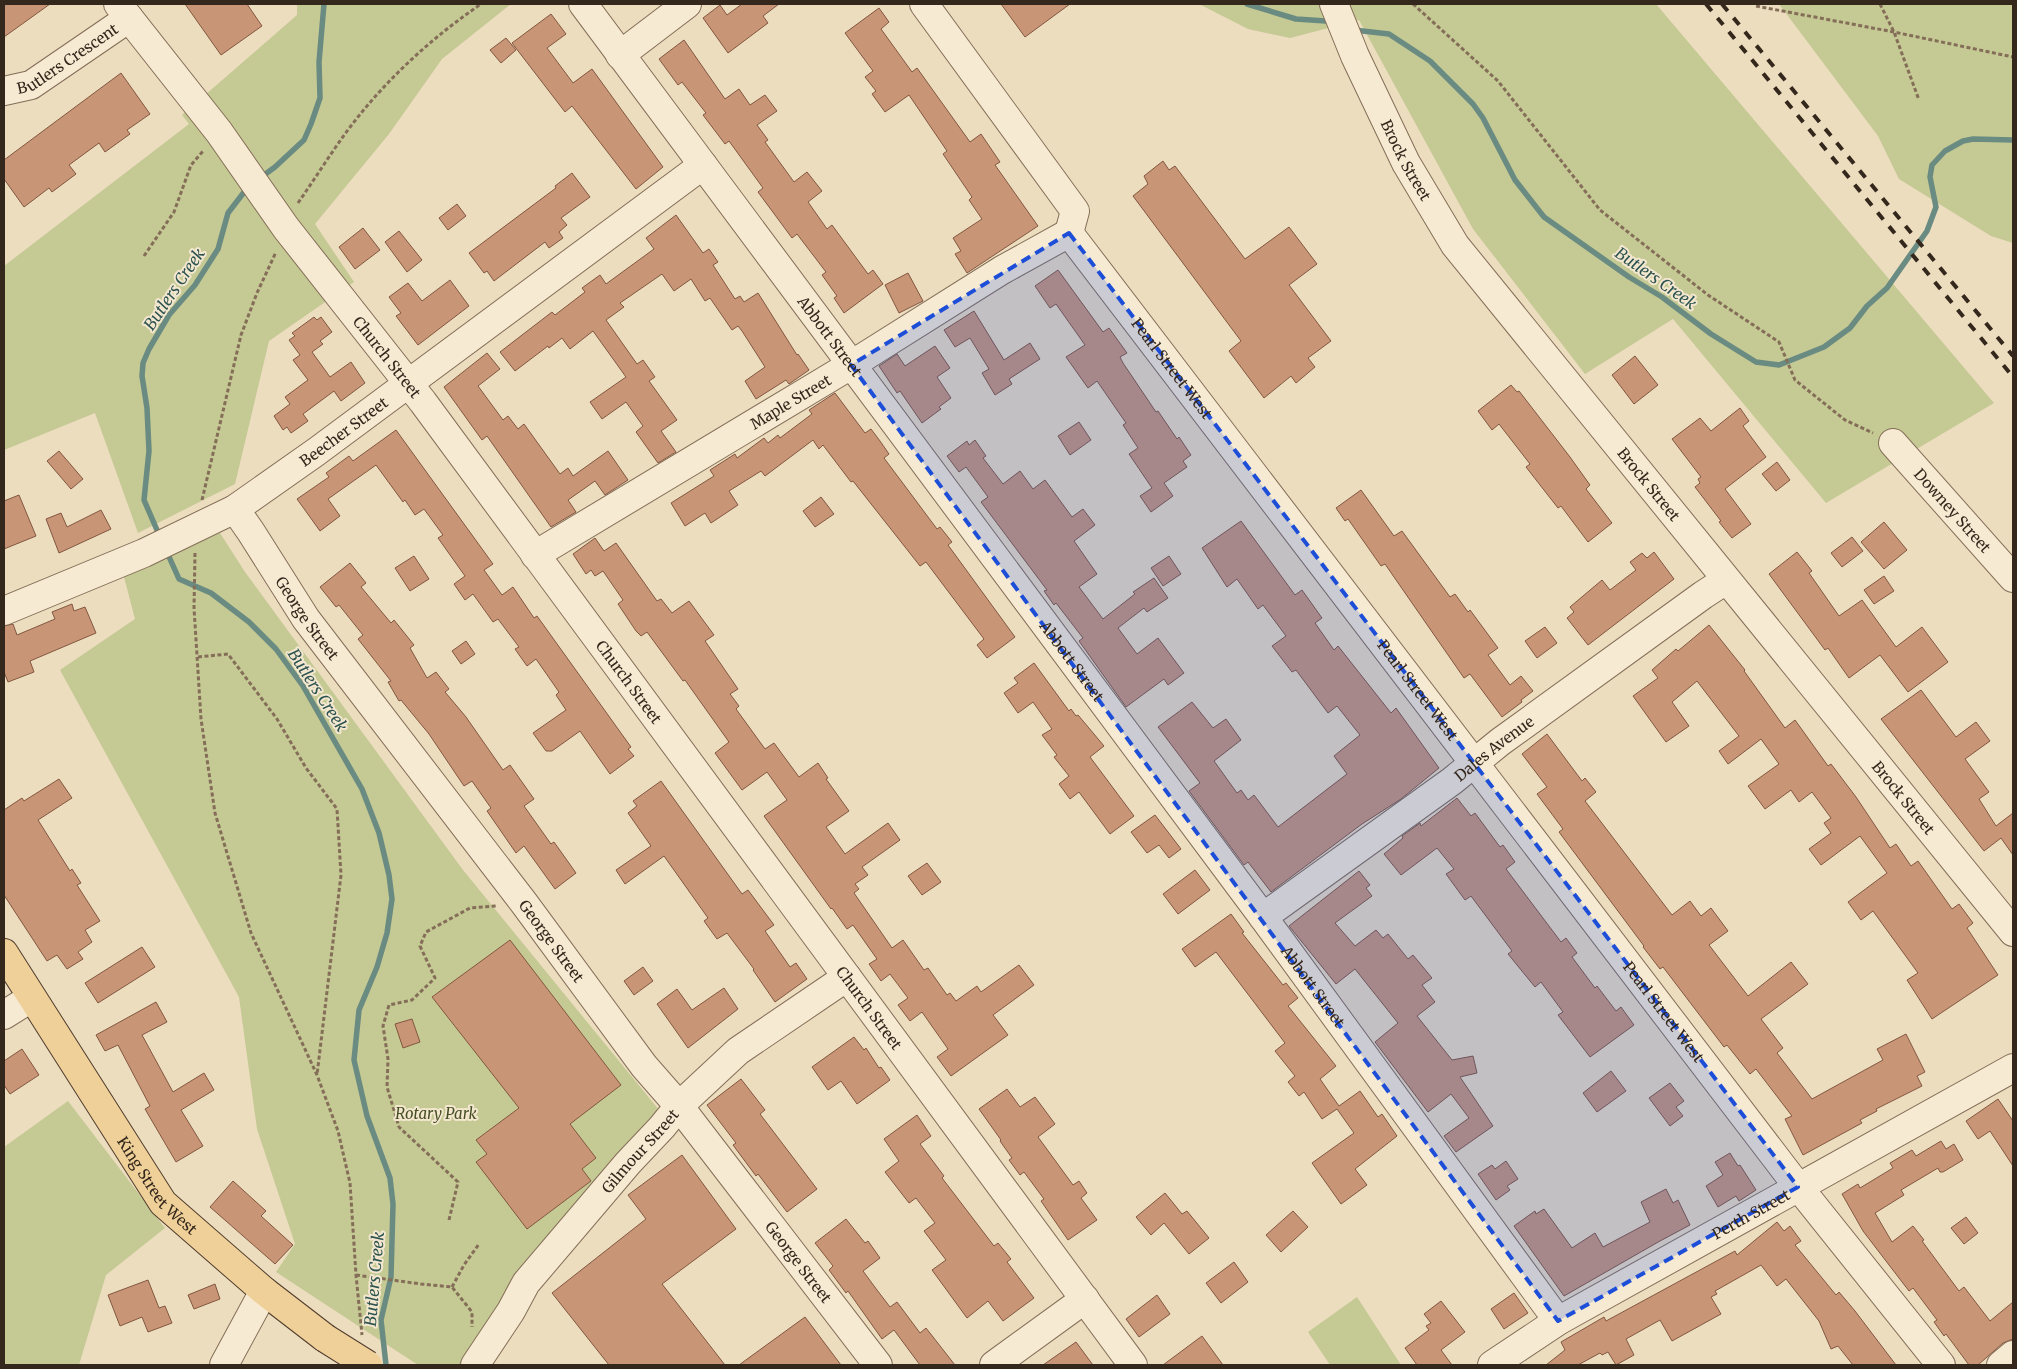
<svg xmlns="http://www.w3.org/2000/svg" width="2017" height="1369" viewBox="0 0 2017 1369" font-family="Merriweather,serif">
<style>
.green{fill:#c5c994}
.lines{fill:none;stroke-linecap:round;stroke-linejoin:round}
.stream{stroke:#6a8b81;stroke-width:5.5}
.building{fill:#c99577;stroke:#82573f}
.minor-casing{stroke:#846e58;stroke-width:30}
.major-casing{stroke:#513c2d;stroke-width:30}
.path{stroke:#846e58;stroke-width:3;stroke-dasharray:4 2.5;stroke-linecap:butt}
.minor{stroke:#f7ead2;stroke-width:28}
.major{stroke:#eed098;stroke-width:28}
.rail{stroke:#34271c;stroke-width:4;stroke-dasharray:9 9;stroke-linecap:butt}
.major-bridge-casing{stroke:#513c2d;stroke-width:30;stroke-linecap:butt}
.major-bridge{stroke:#eed098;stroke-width:28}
.marked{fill:#1d4ed8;fill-opacity:0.2;stroke:#1d4ed8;stroke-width:4;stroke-dasharray:10 6;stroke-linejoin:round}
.labels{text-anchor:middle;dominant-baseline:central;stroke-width:4;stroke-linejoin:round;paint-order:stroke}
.street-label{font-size:15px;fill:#34271c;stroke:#f3e7cf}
.park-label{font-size:15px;font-style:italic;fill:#464f24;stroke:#f3e7cf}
.water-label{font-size:16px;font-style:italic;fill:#2c534f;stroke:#f3e7cf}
</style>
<rect width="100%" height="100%" fill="#ecddbf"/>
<path class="green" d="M297 4H511L442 59 389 134 315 224 354 282 269 341 235 484 138 533 95 413 4 450V266L189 124 182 115 297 15Z
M1199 4H1656L1994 403 1826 503 1673 319 1585 374 1473 229 1359 20 1290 38 1248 29Z
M1779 4H2013V243L1991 236 1899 179 1878 136Z
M220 533 245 572 463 870 659 1110 463 1365H418L276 1272 295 1244 257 1129 239 997 60 670 135 619 124 577Z
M68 1101 165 1228 106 1275 79 1365H4V1147Z
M1357 1297 1401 1365H1330L1308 1332Z"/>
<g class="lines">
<path class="stream" d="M1247 4 1296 19 1326 21 1333 24
M1354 30 1389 34 1430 61 1473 104 1483 118 1515 180 1544 217 1629 277 1662 297 1711 334 1756 362 1779 365 1824 347 1850 328 1867 306 1887 288 1927 231 1936 207 1930 177 1932 165 1945 151 1963 141 1973 139 2013 140
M260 178 275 167 304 140 311 124 320 98 319 62 324 4
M160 537 144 500 149 451 147 408 142 376 143 363 149 349 169 315 195 285 218 249 228 213 248 187
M166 550 179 579 211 593 249 622 276 649 303 686 362 789 379 833 389 875 392 899 387 933 377 967 359 1010 354 1060 367 1116 390 1178 393 1204 391 1277 381 1320 386 1365"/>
</g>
<path class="building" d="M4 4H50L4 37Z
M185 4H247L262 26 221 55Z
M742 4H779L763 16 768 23 728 53 703 18 720 5 727 15Z
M1001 4H1070L1025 37Z
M879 8 889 22 881 29 912 72 917 68 970 142 981 134 1000 162 995 165 1038 226 967 273 955 254 961 251 953 238 982 219 969 200 972 197 943 154 947 151 909 95 885 112 872 94 876 91 865 77 873 71 845 33Z
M551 14 566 34 547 48 573 83 592 69 663 167 636 189 572 106 565 112 512 43Z
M506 38 516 50 501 63 490 50Z
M684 40 725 99 739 89 750 105 765 95 777 111 757 125 768 140 765 142 794 182 807 172 822 191 808 202 827 229 832 225 868 274 873 270 883 284 844 313 834 298 837 296 822 275 826 272 797 234 792 238 758 192 763 188 729 141 725 144 703 115 706 113 682 82 678 85 659 59Z
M121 73 150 114 127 130 130 134 105 152 99 143 69 165 76 174 52 192 49 188 24 207 4 179V160Z
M1163 161 1169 170 1175 166 1245 259 1289 227 1317 264 1289 285 1331 341 1308 358 1315 367 1296 383 1291 376 1264 398 1229 351 1241 341 1133 196 1148 184 1144 176Z
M572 173 590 197 561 218 567 225 559 232 563 238 549 248 545 242 494 281 487 271 484 273 469 253 556 188 555 186Z
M457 204 466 216 448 230 439 218Z
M676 215 703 253 709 249 718 262 713 265 735 299 740 296 744 302 758 293 797 355 798 354 809 370 789 384 786 380 756 399 745 381 765 367 742 331 738 326 732 330 710 298 705 301 691 279 674 291 662 274 620 303 624 307 606 320 637 364 643 360 655 377 649 381 677 420 661 431 676 452 658 463 636 432 643 426 626 402 602 419 590 402 626 377 593 331 570 349 562 338 549 348 548 346 515 371 500 352 552 312 555 315 585 292 582 288 600 275 606 284 654 249 646 238Z
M363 228 380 250 355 269 339 247Z
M399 231 422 260 407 272 385 242Z
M1058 270 1103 332 1109 328 1127 353 1120 357 1123 363 1156 412 1158 411 1177 439 1179 437 1191 455 1183 461 1187 467 1164 483 1173 496 1151 512 1140 496 1152 488 1129 454 1138 448 1123 425 1126 423 1097 381 1088 388 1066 357 1085 345 1056 304 1050 308 1035 286Z
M908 273 923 301 899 313 885 285Z
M450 280 469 306 418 345 396 316 401 313 389 297 408 283 422 301Z
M974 311 1004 360 1030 343 1040 359 1009 379 1012 384 995 395 982 373 989 369 970 338 955 347 944 330Z
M314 317 317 320 321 317 332 332 320 341 323 344 312 352 330 377 351 362 365 383 341 401 334 391 303 414 308 421 291 433 287 427 283 430 274 416 290 404 285 397 308 380 293 360 300 355 289 340 295 336 292 333Z
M935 346 950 368 937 377 951 398 939 407 941 409 922 423 900 391 897 393 879 366 897 354 905 366Z
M487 353 500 369 478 386 503 420 508 416 518 429 524 424 560 474 568 468 573 476 608 451 628 480 605 495 595 481 568 500 576 512 551 527 487 436 482 440 444 387Z
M1635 356 1658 385 1634 404 1612 375Z
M1511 385 1517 392 1519 391 1570 457 1590 485 1586 489 1612 523 1588 542 1561 506 1558 508 1526 467 1530 464 1499 424 1492 430 1478 411Z
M835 393 865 433 871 429 880 441 889 454 884 458 937 529 940 527 952 542 948 545 1015 637 987 658 977 645 984 639 926 562 920 566 853 481 851 482 823 445 819 449 813 440 765 476 761 471 729 491 738 505 711 523 705 513 685 526 671 503 714 476 710 470 735 454 737 458 764 438 768 443 778 435 780 438 812 414 809 410Z
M1740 408 1749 421 1743 426 1766 457 1725 489 1751 524 1732 538 1719 522 1721 521 1695 487 1700 483 1698 479 1701 477 1672 439 1700 418 1711 431Z
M1079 422 1091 440 1070 455 1058 436Z
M396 430 493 564 484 570 502 595 513 587 534 618 537 616 631 747 628 749 634 756 610 774 580 731 552 751H546L533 733 566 710 556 695 559 692 536 659 527 666 515 649 519 647 498 619 493 622 473 594 465 600 454 584 465 576 438 538 443 535 424 509 415 515 405 500 403 502 376 465 328 499 340 516 320 531 297 499 329 477 326 473 349 456 353 461Z
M975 440 986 456 983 458 1003 484 1020 471 1033 489 1045 480 1072 517 1083 509 1095 525 1074 541 1097 574 1079 587 1103 619 1135 594 1133 592 1154 578 1168 598 1147 612 1144 608 1118 628 1137 654 1158 638 1184 673 1168 685 1164 679 1126 707 1079 641 1083 638 1056 603 1054 605 1044 591 1047 590 981 502 988 497 966 467 959 472 947 456 967 441 969 445Z
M59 451 83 479 71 489 47 461Z
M1777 462 1790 480 1776 491 1762 474Z
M1361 490 1394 536 1402 531 1450 597 1455 594 1468 612 1470 610 1498 648 1488 655 1510 685 1521 676 1533 691 1521 700 1522 702 1502 717 1470 674 1464 678 1385 564 1381 566 1348 519 1345 521 1336 508Z
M19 495 36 536 4 549V501Z
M821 497 834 514 815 527 803 511Z
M101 510 111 529 59 553 46 519 61 513 67 527Z
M1241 521 1295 595 1302 590 1322 618 1315 623 1334 650 1338 646 1391 713 1396 708 1439 768 1401 799 1362 824 1271 892 1248 862 1244 865 1189 791 1200 783 1158 727 1192 702 1213 728 1226 719 1241 740 1214 761 1237 793 1241 790 1248 800 1254 795 1278 827 1347 774 1334 756 1360 735 1337 706 1328 713 1296 670 1292 672 1272 646 1286 636 1263 605 1258 609 1237 579 1227 587 1202 548Z
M1884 522 1907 550 1884 569 1861 542Z
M1852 537 1863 551 1842 567 1831 553Z
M595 538 604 551 616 543 657 601 661 599 672 613 689 601 714 635 705 641 738 689 730 694 739 706 736 709 765 749 774 743 799 777 818 763 828 778 826 779 849 811 826 827 845 854 888 823 900 840 862 867 868 875 855 884 859 889 854 893 892 948 903 940 924 970 928 968 947 995 950 993 956 1001 977 986 981 992 1019 965 1034 985 993 1015 1008 1035 951 1076 937 1057 948 1049 922 1012 910 1021 898 1005 908 998 890 974 881 981 869 964 877 959 853 925 847 929 832 908 831 909 764 816 787 800 767 772 742 790 715 753 729 742 685 680 683 681 647 632 641 636 636 631 618 604 623 600 603 571 595 576 591 570 586 574 573 554Z
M1654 552 1674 579 1588 645 1567 618 1574 612 1570 607 1602 580 1610 590 1636 570 1630 562 1642 553 1647 558Z
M1797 552 1812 571 1809 573 1839 616 1862 600 1896 647 1922 627 1948 662 1908 692 1880 655 1849 678 1828 648 1825 650 1769 574Z
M414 556 429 579 410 591 395 568Z
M1169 556 1181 574 1163 586 1151 568Z
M350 563 366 583 361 587 391 623 394 620 414 645 410 648 427 678 436 672 449 689 445 692 466 717 503 770 510 765 534 799 524 806 551 844 554 842 576 873 555 889 524 846 516 853 487 811 491 808 472 781 464 786 429 734 401 700 399 701 388 682 391 681 358 639 363 635 339 605 336 607 320 587Z
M1884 576 1894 591 1874 604 1864 590Z
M72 604 74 611 85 607 96 633 30 661 34 672 8 682 4 672V626L13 624 17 635 55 619 52 612Z
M1709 625 1745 670 1744 671 1785 728 1795 720 1828 766 1831 764 1856 797 1890 848 1896 844 1911 866 1918 861 1952 909 1959 904 1973 923 1967 928 1998 975 1932 1019 1907 980 1918 973 1873 911 1861 920 1848 902 1887 873 1860 836 1821 865 1809 849 1831 833 1824 823 1831 818 1812 792 1799 802 1791 790 1765 809 1748 786 1779 764 1761 739 1728 764 1719 751 1739 736 1697 681 1672 702 1689 726 1666 742 1633 696 1658 678 1652 670 1676 649 1678 651Z
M1545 627 1557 643 1537 658 1525 641Z
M466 641 475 654 461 664 452 651Z
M1034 663 1069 711 1071 709 1076 716 1078 715 1104 746 1090 757 1134 816 1110 834 1079 792 1070 799 1059 784 1069 776 1054 757 1057 755 1042 735 1052 729 1033 702 1018 713 1004 693 1018 683 1014 678Z
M1921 690 1956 737 1976 722 1990 741 1965 759 1989 792 1979 799 1996 826 2013 813V855L2001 838 1984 851 1881 719Z
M1547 734 1582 781 1585 778 1596 792 1585 801 1672 915 1690 901 1701 916 1711 908 1728 931 1709 945 1748 996 1791 962 1808 984 1761 1019 1783 1048 1777 1053 1812 1099 1883 1060 1877 1049 1906 1034 1925 1072 1917 1076 1922 1086 1876 1109 1877 1111 1860 1120 1862 1123 1803 1155 1785 1119 1792 1116 1756 1069 1750 1074 1727 1045 1724 1047 1663 967 1660 969 1643 947 1644 946 1559 832 1563 829 1537 794 1547 787 1522 754Z
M59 779 72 798 38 820 70 871 72 869 81 883 77 885 100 921 85 930 92 942 78 952 83 959 67 969 57 955 47 961 4 895V810L22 798 24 801Z
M661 781 742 894 748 890 774 925 765 931 790 967 796 963 807 979 775 1002 753 970 754 969 727 933 717 939 704 921 708 918 664 856 625 884 616 870 651 846 628 813 637 806 633 801Z
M1457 798 1471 816 1475 813 1500 847 1503 845 1515 862 1506 869 1561 942 1566 938 1577 953 1572 957 1595 988 1597 986 1616 1011 1621 1007 1634 1025 1590 1057 1558 1015 1563 1012 1541 982 1535 987 1508 954 1512 951 1471 896 1465 900 1446 874 1454 869 1437 848 1401 875 1384 854 1403 838 1402 836 1420 823 1421 826Z
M1155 815 1181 849 1169 858 1159 845 1147 853 1131 832Z
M927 863 941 882 922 895 908 876Z
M1195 870 1210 890 1178 914 1163 894Z
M1359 871 1370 885 1366 888 1372 896 1335 923 1355 946 1376 930 1383 938 1388 934 1408 959 1413 955 1432 978 1422 985 1435 1002 1417 1016 1452 1060 1473 1056 1477 1073 1460 1077 1493 1126 1456 1152 1444 1136 1469 1118 1451 1094 1428 1112 1375 1042 1398 1023 1355 969 1336 984 1289 926Z
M1231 914 1244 932 1242 933 1283 985 1286 983 1298 998 1288 1006 1336 1066 1320 1079 1339 1106 1360 1091 1378 1117 1382 1114 1397 1136 1355 1169 1367 1185 1341 1204 1312 1163 1354 1133 1337 1109 1322 1119 1304 1092 1299 1096 1288 1082 1295 1076 1275 1051 1285 1043 1216 952 1195 967 1182 949Z
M510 940 621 1085 570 1124 596 1158 582 1169 591 1181 527 1229 476 1162 487 1154 476 1140 519 1108 432 997Z
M142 947 155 967 98 1003 85 983Z
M643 967 653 981 634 995 624 981Z
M724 988 738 1009 688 1048 657 1004 677 989 692 1010Z
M156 1002 167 1022 142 1035 173 1092 204 1073 214 1090 181 1110 203 1146 176 1162 145 1109 150 1106 118 1045 105 1051 96 1035Z
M412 1019 420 1042 403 1048 395 1024Z
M854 1037 864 1050 866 1048 879 1068 881 1067 890 1080 857 1104 841 1081 828 1090 812 1067Z
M22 1049 39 1075 10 1094 4 1085V1061Z
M1611 1071 1626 1091 1597 1112 1583 1093Z
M741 1079 765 1110 760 1114 817 1189 787 1212 758 1174 756 1176 733 1145 736 1143 707 1105Z
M1670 1083 1684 1101 1676 1107 1683 1116 1670 1126 1649 1098Z
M1007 1089 1020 1107 1035 1097 1055 1124 1038 1137 1073 1185 1079 1181 1087 1193 1081 1198 1097 1220 1068 1240 1041 1201 1044 1199 1024 1172 1020 1175 1009 1160 1012 1158 1000 1141 1001 1140 979 1109Z
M1998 1099 2013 1121V1166L1990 1131 1978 1139 1966 1121Z
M917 1115 931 1136 920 1144 944 1176 942 1178 994 1246 998 1243 1011 1259 1007 1262 1034 1298 1003 1321 988 1301 967 1318 932 1270 946 1260 924 1231 935 1223 916 1198 909 1203 885 1172 899 1161 884 1139Z
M1941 1141 1946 1149 1954 1144 1963 1160 1943 1172H1940L1938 1168 1901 1190 1904 1195 1875 1213 1892 1242 1913 1226 1924 1240 1922 1241 1959 1291 1964 1287 1990 1321 2013 1302V1339L2003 1343 1978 1365H1969L1946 1334 1944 1336 1934 1322 1937 1320 1913 1288 1909 1291 1863 1231 1842 1194 1858 1184 1860 1188 1893 1168 1890 1163 1912 1150 1916 1156Z
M1730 1153 1738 1166 1740 1165 1756 1190 1739 1201 1736 1196 1718 1207 1706 1186 1723 1175 1715 1162Z
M682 1155 736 1229 662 1284 725 1365H609L552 1293 646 1219 628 1195Z
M1506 1161 1518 1179 1507 1186 1510 1190 1496 1200 1478 1174 1492 1165 1495 1169Z
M233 1181 266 1211 261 1216 293 1245 275 1264 210 1207Z
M1666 1189 1673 1203 1678 1200 1690 1225 1660 1241 1564 1296 1514 1226 1535 1211 1536 1214 1544 1209 1572 1248 1595 1233 1603 1247 1650 1222 1641 1202Z
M1165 1193 1182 1214 1187 1211 1209 1238 1189 1254 1164 1223 1151 1235 1136 1217Z
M1293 1211 1308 1227 1281 1252 1266 1235Z
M1966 1217 1978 1233 1964 1244 1951 1228Z
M846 1219 865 1243 868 1241 880 1258 863 1271 877 1290 890 1307 897 1302 920 1333 926 1328 955 1365H920L894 1330 882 1339 848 1291 846 1293 829 1270 833 1266 815 1243Z
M1777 1222 1784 1231 1790 1226 1801 1241 1795 1245 1836 1295 1839 1292 1855 1311 1896 1365H1853L1838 1346 1831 1349 1819 1321 1786 1279 1777 1286 1761 1265 1715 1291 1717 1294 1711 1297 1721 1314 1672 1341 1660 1320 1626 1339 1634 1355 1616 1365 1608 1352 1602 1355 1600 1353 1578 1365H1546L1565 1350 1561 1342 1604 1317 1606 1321 1735 1251 1737 1255Z
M1234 1262 1248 1282 1221 1303 1206 1283Z
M148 1280 159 1308 165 1306 172 1323 148 1332 142 1317 120 1326 108 1295Z
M215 1284 220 1299 194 1309 188 1295Z
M1514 1293 1528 1313 1504 1329 1491 1309Z
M1157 1295 1170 1314 1139 1337 1126 1319Z
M1441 1301 1465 1332 1441 1350 1452 1365H1417L1405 1348 1429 1330 1426 1326 1431 1323 1424 1314Z
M805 1317 841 1365H739Z
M1202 1336 1223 1365H1163Z
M1076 1342 1093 1365H1043Z"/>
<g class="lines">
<g class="minor-casing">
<g id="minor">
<path id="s1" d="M118 4 219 132 286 228 423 402 1133 1365"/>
<path id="s2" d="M583 4 1263 917 1558 1321"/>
<path d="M924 4 1075 211 1069 233"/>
<path id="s3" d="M1334 4 1355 56 1406 163 1455 245 2013 932"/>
<path d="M620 55 687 4"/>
<path id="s4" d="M4 91 31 85 129 18"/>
<path id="s5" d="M1069 233 1789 1175 1941 1365"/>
<path id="s6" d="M1893 443 2013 578"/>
<path id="s7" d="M235 509 251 532 306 619 524 903 644 1066 679 1106 878 1365"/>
<path id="s8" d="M535 555 851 365 1002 270 1069 233"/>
<path id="s9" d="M4 611 144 553 235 509 316 452 703 165"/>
<path id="s10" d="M1263 917 1452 781 1500 742 1703 595 1726 580"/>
<path d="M4 1015 31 998"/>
<path d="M224 1365 264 1291"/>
<path id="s11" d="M475 1365 511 1311 526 1283 628 1163 662 1127 679 1106 738 1051 847 977"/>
<path d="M994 1365 1085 1299"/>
<path id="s12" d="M1492 1365 1558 1321 2013 1068"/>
<path d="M2001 1365 2013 1355"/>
</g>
</g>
<g class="major-casing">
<g id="major">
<path id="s13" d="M4 953 163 1203 264 1291 325 1338"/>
</g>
</g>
<path class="path" d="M1413 4 1498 81 1600 210 1708 295 1779 342 1795 380 1845 420 1873 433
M1880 4 1894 32 1919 100
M1756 6 1894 32 2013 57
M298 203C314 180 329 156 345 134 382 83 430 39 481 4
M144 256 174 212 191 165 204 150
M202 500 241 335 257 293 276 252
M195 553 194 608 201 719 215 813 251 933 317 1075 338 1131 350 1183 356 1275 362 1335
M198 657 228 654 277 719 306 768 337 809 341 875 317 1075
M449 1220 458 1182 399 1127 387 1087 388 1059 383 1026 389 1005 412 1000 435 978 420 946 426 932 470 908 496 906
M356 1275 421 1284 452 1287 472 1312V1327
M452 1287 464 1265 479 1244"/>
<use href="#minor" class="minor"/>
<use href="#major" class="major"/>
<path class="rail" d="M1706 4 2013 377
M1722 4 2013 356"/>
<g class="major-bridge-casing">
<path id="major-bridge" d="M325 1338 368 1365"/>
</g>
<use href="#major-bridge" class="major-bridge"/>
</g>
<path class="marked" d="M1069 233 1798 1187 1558 1321 851 365Z"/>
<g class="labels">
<g class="street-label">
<text stroke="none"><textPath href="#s4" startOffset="72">Butlers Crescent</textPath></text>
<text stroke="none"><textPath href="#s3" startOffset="172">Brock Street</textPath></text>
<text stroke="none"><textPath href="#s2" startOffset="414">Abbott Street</textPath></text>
<text stroke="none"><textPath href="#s1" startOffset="444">Church Street</textPath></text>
<text stroke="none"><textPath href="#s5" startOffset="170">Pearl Street West</textPath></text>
<text stroke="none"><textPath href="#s8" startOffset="298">Maple Street</textPath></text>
<text stroke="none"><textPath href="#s9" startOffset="386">Beecher Street</textPath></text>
<text stroke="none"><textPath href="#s3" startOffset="578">Brock Street</textPath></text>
<text stroke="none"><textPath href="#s6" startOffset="90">Downey Street</textPath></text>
<text stroke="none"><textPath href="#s7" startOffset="131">George Street</textPath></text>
<text stroke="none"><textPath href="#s2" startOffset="819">Abbott Street</textPath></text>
<text stroke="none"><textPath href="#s1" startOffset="849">Church Street</textPath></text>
<text stroke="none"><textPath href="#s5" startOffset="575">Pearl Street West</textPath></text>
<text stroke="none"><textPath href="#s10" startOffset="286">Dales Avenue</textPath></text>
<text stroke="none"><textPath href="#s3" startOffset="982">Brock Street</textPath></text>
<text stroke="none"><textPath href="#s7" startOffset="536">George Street</textPath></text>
<text stroke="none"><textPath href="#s2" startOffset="1224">Abbott Street</textPath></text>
<text stroke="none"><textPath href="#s1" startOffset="1254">Church Street</textPath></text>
<text stroke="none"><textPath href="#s5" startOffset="980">Pearl Street West</textPath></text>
<text stroke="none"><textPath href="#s11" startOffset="271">Gilmour Street</textPath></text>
<text stroke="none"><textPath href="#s13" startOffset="279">King Street West</textPath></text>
<text stroke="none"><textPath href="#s12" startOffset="300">Perth Street</textPath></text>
<text stroke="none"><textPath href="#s7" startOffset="941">George Street</textPath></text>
</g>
<g class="park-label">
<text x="436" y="1113">Rotary Park</text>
</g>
<g class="water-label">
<text transform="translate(1656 278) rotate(35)">Butlers Creek</text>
<text transform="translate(174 289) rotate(-56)">Butlers Creek</text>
<text transform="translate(318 690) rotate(57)">Butlers Creek</text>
<text transform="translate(374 1279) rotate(-85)">Butlers Creek</text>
</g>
</g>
<rect width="2017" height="1369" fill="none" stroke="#34271c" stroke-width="10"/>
</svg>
